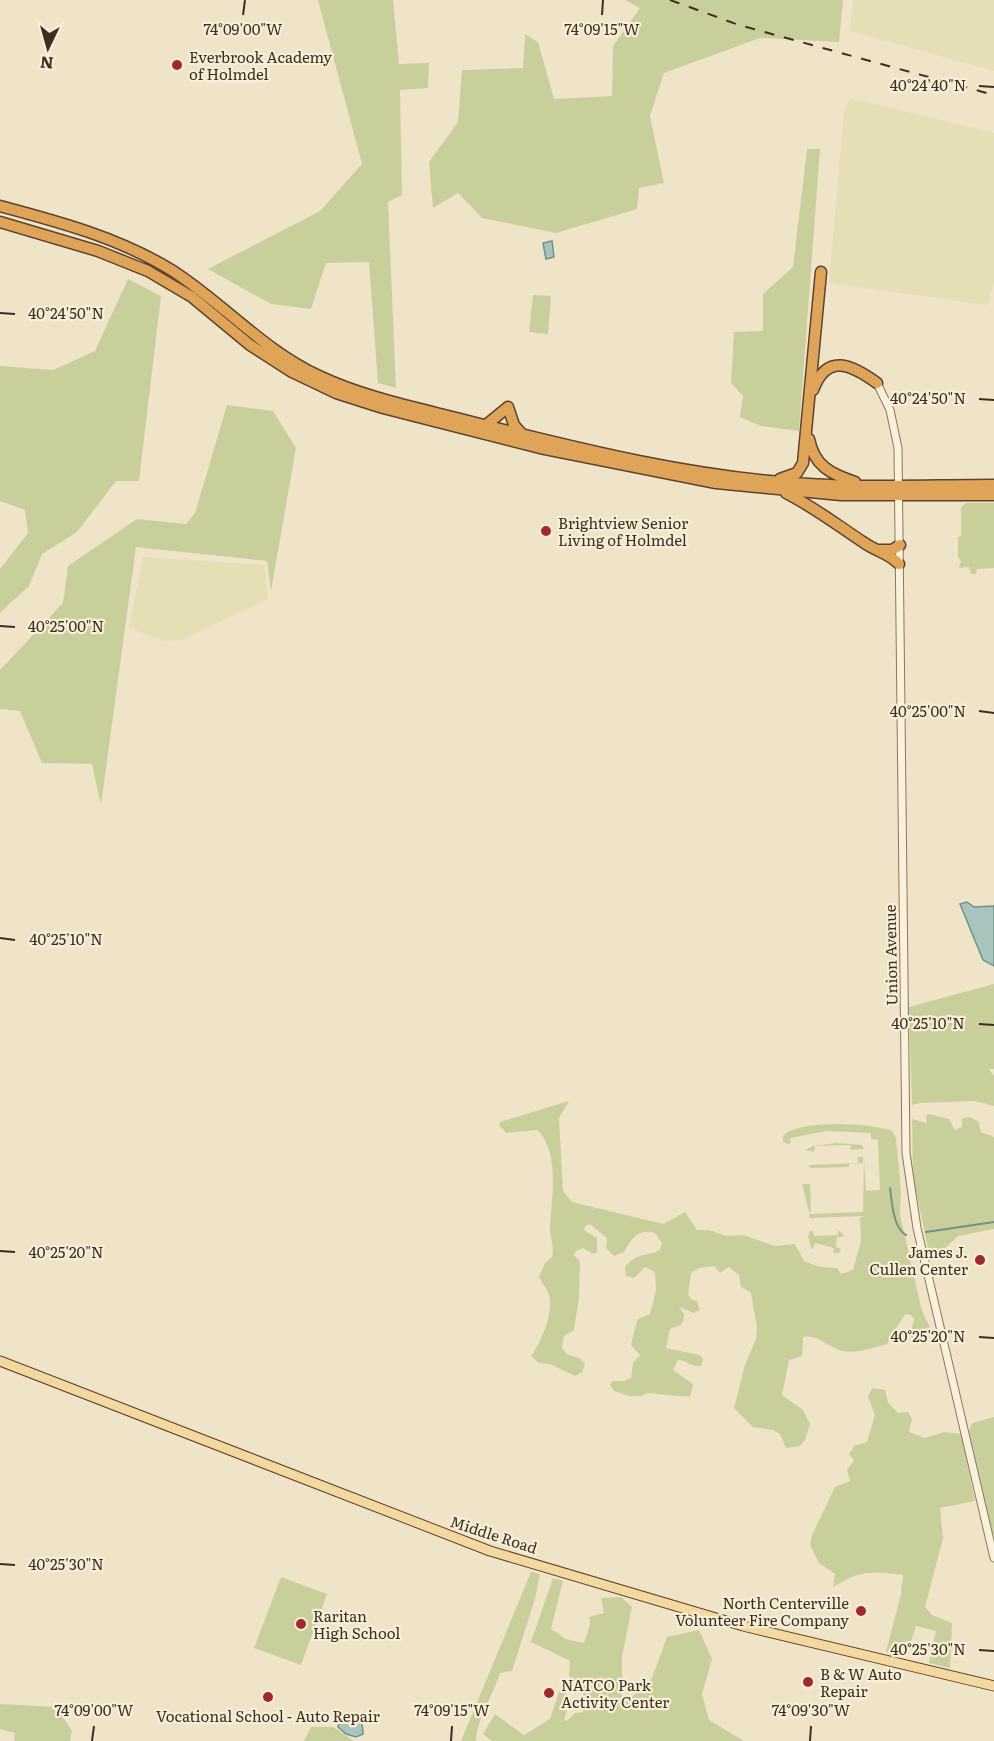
<svg xmlns="http://www.w3.org/2000/svg" width="994" height="1741" viewBox="0 0 994 1741" font-family="Literata,serif">
<style>
.farmland{fill:#e6deb5}
.green{fill:#c9cf9b}
.water{fill:#a9c4bc;stroke:#6f938a;stroke-width:1.5}
.lines{fill:none;stroke-linecap:round;stroke-linejoin:round}
.stream{stroke:#6f938a;stroke-width:2}
.minor-casing{stroke:#8d765c;stroke-width:9}
.major-casing{stroke:#5b4430;stroke-width:11}
.highway-casing{stroke:#5b4430;stroke-width:13}
.minor{stroke:#faf1dc;stroke-width:7}
.major{stroke:#f3d9a0;stroke-width:9}
.highway{stroke:#e0a458;stroke-width:10}
.rail{stroke:#3d2e20;stroke-width:2;stroke-dasharray:10 10;stroke-linecap:butt}
.ticks{fill:none;stroke:#3d2e20;stroke-width:2}
.poi-dot{fill:#9e2a2b;stroke:#f7eed8;stroke-width:2}
.labels{text-anchor:middle;dominant-baseline:central;stroke-width:4.5;stroke-linejoin:round;paint-order:stroke}
.poi-label{font-size:15px;fill:#3d2e20;stroke:#f7eed8;text-anchor:start}
.street-label{font-size:15px;fill:#3d2e20;stroke:#f7eed8}
.ticks-label{font-size:15px;text-anchor:middle;fill:#3d2e20;stroke:#f7eed8;stroke-width:4.5;stroke-linejoin:round;paint-order:stroke}
</style>
<rect width="100%" height="100%" fill="#f0e4c8"/>
<path class="farmland" d="M853 0H994V71L850 31Z
M850 98 994 133V282L987 305 829 283 844 110Z
M143 557 265 565 268 599 182 640 164 641 129 628Z"/>
<path class="green" d="M318 0H393L399 64 429 63 428 88 400 90 402 195 388 202 396 388 378 383 369 262 326 263 311 309 271 304 208 269 320 211 362 164Z
M625 0H843L839 42 760 38 664 73 650 116 664 183 639 188 637 209 556 233 482 218 458 193 433 208 429 162 458 122 462 70 523 68 525 34 538 42 554 99 612 96 613 46 640 8Z
M807 149H820L799 431 761 426 740 417 743 396 731 383 734 332 763 331V294L793 267Z
M128 279 161 296 139 481H116L77 532 42 554 29 586 0 613V569L28 533 25 510 0 501V366L53 370 95 351Z
M533 295 551 296 548 334 529 332Z
M227 405 273 411 296 448 271 591 267 561 136 547 101 805 92 764 42 763 20 711 0 709V670L63 603 68 566 137 519 186 524 195 513Z
M965 503H994V568L977 569 976 574H971L969 567 959 568 961 561 958 557V537L961 536V508Z
M994 984V1069H989L994 1076V1106L975 1101 920 1103 912 1105 909 1007Z
M569 1101 559 1118 563 1191 572 1202 663 1224 685 1212 697 1230H709L726 1236 743 1235 775 1246 795 1244 804 1261 819 1267 837 1268 841 1274 853 1270 861 1241 860 1218 865 1216 810 1218 809 1214 863 1212 864 1159 866 1191 880 1190 878 1140 871 1139V1133L826 1131 790 1138 791 1143 788 1144 783 1142V1136C799 1119 871 1123 892 1131L896 1138 901 1191 900 1215 922 1311 930 1328 931 1335 924 1340H914L910 1335 914 1319 911 1315 905 1314 887 1344C872 1348 853 1355 839 1350 827 1346 817 1334 803 1337L802 1356 789 1360 782 1395 803 1410 810 1424 805 1440 800 1446 786 1448 780 1434 773 1430 753 1427 734 1408 745 1365 756 1339 757 1328 751 1293 741 1287 739 1275 729 1267 720 1273 714 1266 699 1268 691 1273 688 1295 692 1300 697 1301 700 1310 694 1313 679 1307 684 1314C684 1326 680 1325 670 1329L666 1348 699 1355 703 1358 701 1366C693 1368 687 1360 678 1360L673 1370 693 1384 690 1397 647 1393 641 1396H630L614 1391 610 1384 613 1381H624L631 1378 633 1363 640 1355 631 1345C632 1341 636 1324 638 1319L650 1314 656 1290 655 1272 645 1267 634 1278 626 1276 625 1267C637 1252 646 1257 660 1250L662 1243 655 1233C638 1228 631 1239 624 1252L614 1256 606 1248 607 1238 590 1224 585 1226 584 1230 597 1238V1252L593 1254 583 1248 576 1251 574 1255 580 1262 579 1298 574 1330 564 1336 562 1348 567 1354 579 1358 585 1364 582 1372 575 1376 550 1364 539 1363 531 1356C541 1343 554 1312 549 1295 547 1289 542 1283 539 1277L545 1263 552 1257C555 1245 549 1237 550 1225 552 1196 560 1152 537 1130L506 1133 499 1125 500 1122Z
M929 1114 949 1119 955 1130 962 1127V1119L969 1117 978 1121 981 1132 994 1137V1229L958 1236 940 1253 932 1252 928 1248 913 1177 912 1119 927 1123 926 1116Z
M837 1143 862 1145 864 1149 851 1150 850 1145 815 1146 814 1152 805 1150 813 1146Z
M858 1157H863V1163L849 1164V1167L810 1168 809 1165 858 1163Z
M802 1184H810L811 1212H809Z
M838 1230 843 1234V1237H837L836 1247 841 1249 839 1253H833L834 1248 815 1243 813 1249 811 1248 808 1236 810 1231H813L814 1236 838 1235Z
M872 1388 885 1390 888 1402 898 1413 908 1412 912 1419 909 1432 925 1438 944 1432 961 1434 975 1501 940 1508 943 1538 925 1607 932 1615 952 1623 950 1668 929 1663 936 1631 916 1626 906 1657 886 1652 901 1594 903 1575C873 1571 860 1570 833 1587L835 1574 819 1563 810 1545 812 1535 835 1487 850 1481 847 1470 854 1460 849 1454 854 1446 867 1442 875 1415 868 1397Z
M994 1417V1534H992L969 1431 972 1423Z
M531 1572 540 1574 535 1599 512 1671 500 1673C493 1696 477 1718 476 1741H461Z
M281 1577 327 1594 301 1665 254 1648Z
M553 1578 563 1581 551 1629 566 1639 584 1643 590 1625 589 1617 604 1613 601 1598 621 1597 632 1607 622 1656V1706L652 1678 667 1637 699 1630 712 1659 702 1694 709 1720 744 1741H492L483 1734 495 1714 524 1735 550 1719 561 1686C571 1698 569 1706 564 1719L567 1721 575 1713 583 1712V1693L569 1676 570 1661 531 1642Z
M0 1704 56 1707 72 1731 70 1741H14L15 1733 0 1729Z
M311 1727H333L354 1741H304Z"/>
<path class="water" d="M552 241 554 257 546 259 543 243Z
M967 902 974 907 994 906V966L983 960 960 904Z
M351 1713C361 1718 363 1723 363 1734L356 1737 346 1734 338 1727 340 1716Z"/>
<g class="lines">
<path class="stream" d="M890 1188C892 1202 893 1228 906 1235
M926 1232 994 1222"/>
<g class="minor-casing">
<path id="minor" d="M877 383 890 410 898 448 906 1153 917 1228 994 1558"/>
</g>
<g class="major-casing">
<path id="major" d="M0 1361 490 1551 743 1626 994 1686"/>
</g>
<g class="highway-casing">
<path id="highway" d="M0 206C60 222 120 238 173 271 224 304 263 350 319 376 368 399 423 409 476 423 584 450 696 478 809 484 870 488 932 485 994 485
M0 222 98 251 148 271 192 297 250 345 292 372 336 393 383 408 540 448 716 483 841 495H994
M813 390C827 352 852 365 877 383
M508 407 514 425 522 434
M486 425 508 407
M809 439C814 466 831 474 855 482
M780 479 797 473 803 463 821 272
M786 493C814 507 837 525 863 542 875 551 889 553 899 564
M880 550H892L900 545"/>
</g>
<use href="#minor" class="minor"/>
<use href="#major" class="major"/>
<use href="#highway" class="highway"/>
<path class="rail" d="M670 0 739 25 994 95"/>
</g>
<path class="ticks" d="M243 15 245 0M602 15 603 0M979 86 994 87M0 313 15 314M979 399 994 400M0 626 15 627M979 711 994 713M0 938 15 940M979 1024 994 1025M0 1251 15 1252M979 1337 994 1338M0 1564 15 1565M979 1650 994 1651M92 1741 94 1726M451 1741 452 1726M810 1741 811 1726"/>
<g class="poi-dot">
<circle cx="177" cy="65" r="6"/>
<circle cx="546" cy="531" r="6"/>
<circle cx="980" cy="1260" r="6"/>
<circle cx="861" cy="1611" r="6"/>
<circle cx="301" cy="1624" r="6"/>
<circle cx="808" cy="1682" r="6"/>
<circle cx="549" cy="1693" r="6"/>
<circle cx="268" cy="1697" r="6"/>
</g>
<g class="labels">
<g class="poi-label">
<text x="189" y="56">Everbrook Academy<tspan x="189" dy="17">of Holmdel</tspan></text>
<text x="558" y="522">Brightview Senior<tspan x="558" dy="17">Living of Holmdel</tspan></text>
<text x="968" y="1251" text-anchor="end">James J.<tspan x="968" dy="17">Cullen Center</tspan></text>
<text x="849" y="1602" text-anchor="end">North Centerville<tspan x="849" dy="17">Volunteer Fire Company</tspan></text>
<text x="313" y="1615">Raritan<tspan x="313" dy="17">High School</tspan></text>
<text x="820" y="1673">B &amp; W Auto<tspan x="820" dy="17">Repair</tspan></text>
<text x="561" y="1684">NATCO Park<tspan x="561" dy="17">Activity Center</tspan></text>
<text x="268" y="1715" text-anchor="middle">Vocational School - Auto Repair</text>
</g>
<g class="street-label">
<text transform="translate(890 955) rotate(-91)">Union Avenue</text>
<text transform="translate(494 1534) rotate(18)">Middle Road</text>
</g>
</g>
<g class="ticks-label">
<text x="243" y="35">74°09'00"W</text>
<text x="602" y="35">74°09'15"W</text>
<text x="928" y="91">40°24'40"N</text>
<text x="66" y="319">40°24'50"N</text>
<text x="928" y="404">40°24'50"N</text>
<text x="66" y="632">40°25'00"N</text>
<text x="928" y="717">40°25'00"N</text>
<text x="66" y="945">40°25'10"N</text>
<text x="928" y="1029">40°25'10"N</text>
<text x="66" y="1258">40°25'20"N</text>
<text x="928" y="1342">40°25'20"N</text>
<text x="66" y="1570">40°25'30"N</text>
<text x="928" y="1655">40°25'30"N</text>
<text x="94" y="1716">74°09'00"W</text>
<text x="452" y="1716">74°09'15"W</text>
<text x="811" y="1716">74°09'30"W</text>
</g>
<g transform="translate(48 48) rotate(185)" stroke="#f7eed8" stroke-width="4.5" paint-order="stroke">
<path d="M0-4.5L10 22L0 15L-10 22Z" fill="#3d2e20"/>
<text y="-9" font-size="16" font-weight="bold" text-anchor="middle" fill="#3d2e20">N</text>
</g>
</svg>
